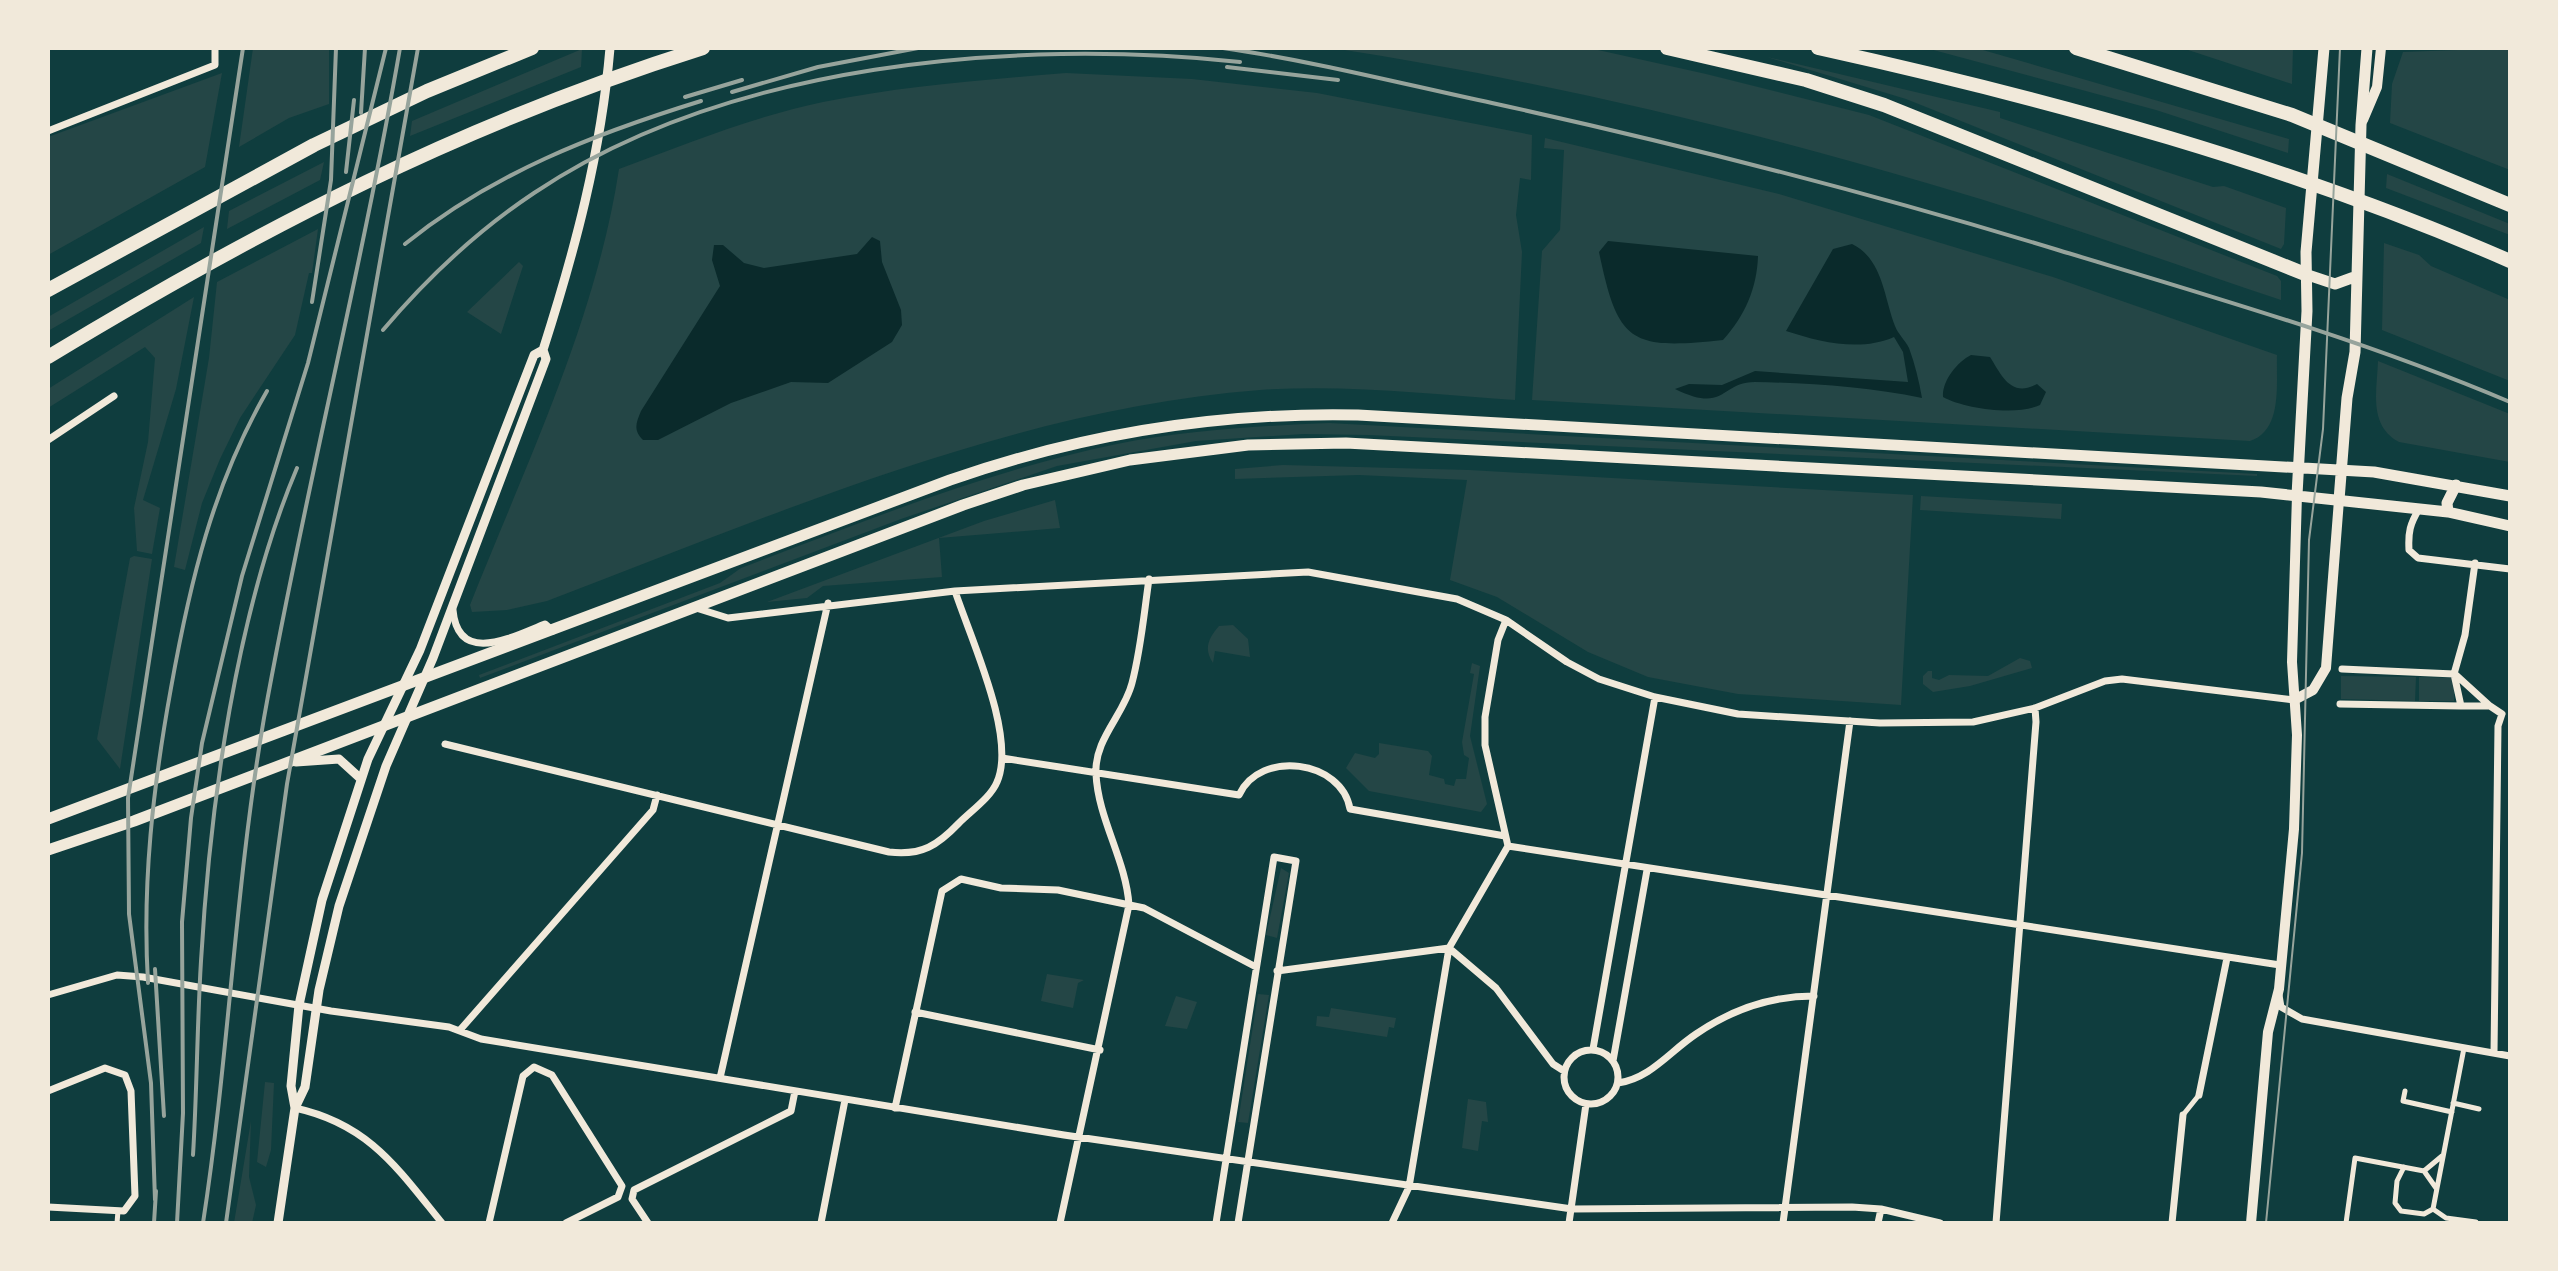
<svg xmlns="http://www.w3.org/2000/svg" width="2558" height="1271" viewBox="0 0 2558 1271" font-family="Montserrat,sans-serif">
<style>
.green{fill:#244646}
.water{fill:#0a2a2b}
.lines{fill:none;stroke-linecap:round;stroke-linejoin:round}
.pedestrian{stroke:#f1e9da;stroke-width:5}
.minor{stroke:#f1e9da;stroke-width:7}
.tertiary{stroke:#f1e9da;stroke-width:9}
.secondary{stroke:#f1e9da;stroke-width:10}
.primary{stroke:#f1e9da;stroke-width:11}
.motorway{stroke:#f1e9da;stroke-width:14}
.tram{stroke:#97a49c;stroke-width:2}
.rail{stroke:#97a49c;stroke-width:4}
</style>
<rect width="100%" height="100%" fill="#0f3d3e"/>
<path class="green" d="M253 48H329V104L289 118 239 147Z
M1332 48H1589L1706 74 1869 115 2277 276 2281 281V300C2164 261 2048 218 1930 184 1734 126 1534 79 1332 48Z
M1926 48H1976L2289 139 2288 153 2156 110Z
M2182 48H2293L2292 84Z
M2510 48V170L2390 123 2392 84 2403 52Z
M582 49 581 67 410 136 412 121Z
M1767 57 2000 112V118L2213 187 2224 186 2286 208 2284 244 2281 249 1906 99Z
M222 73 205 167 48 255V137Z
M1066 73 1192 79 1317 93 1532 135 1531 180 1520 178 1516 215 1522 252 1515 400C1431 394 1344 384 1260 390 1013 409 777 514 547 601L507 610 472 612 470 605C526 464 596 320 619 169 686 144 752 117 823 102 903 86 984 80 1066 73Z
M1545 138 1779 194 2053 277 2277 355C2276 384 2283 430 2250 441L1532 400 1542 251 1560 230 1564 150 1544 148Z
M324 162 320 180 227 229 229 211Z
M2387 174 2510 224V235L2386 188Z
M204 227 201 243 48 331V317Z
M318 229 312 273H309L295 335 240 418 220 459 202 503 185 570 174 567 209 358 217 282Z
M2384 243 2419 255 2431 266 2510 300V381L2382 330Z
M519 262 523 266 501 334 467 312Z
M194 297 176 389 143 500 160 508 152 554 137 551 134 508 148 442 155 358 145 347 48 408V389Z
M2378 361 2510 414V462L2399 442C2368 425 2377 391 2378 361Z
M1329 423 2257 474V476L1368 435 1303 434 1196 441 1057 466 901 519 480 678 479 675 720 583 741 568C865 521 987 471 1117 444 1187 430 1258 426 1329 423Z
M1283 465 1469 470 1913 495 1901 705 1738 694 1648 677 1588 652 1497 597 1450 580 1467 480 1359 475 1235 479V469Z
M1921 496 2062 504 2061 519 1920 510Z
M1055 500 1060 528 939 538 942 577 823 586 807 598 767 602 984 521Z
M134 556 152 559 120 769 97 739 130 558Z
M1233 625 1248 639 1250 657 1215 651 1213 663C1203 648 1209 638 1219 626Z
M2020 658 2030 661 2032 668 1970 686 1933 692 1923 684V676L1928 671H1932V678L1939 680 1949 675 1988 676Z
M1472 663 1480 666 1470 736 1487 804 1481 812 1369 791 1346 768 1355 753 1375 758 1379 754V743L1428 751 1432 756 1429 775 1444 779 1445 784 1454 786 1456 779H1466L1469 758 1464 755 1462 742 1474 674 1470 673Z
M2341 676 2416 677 2415 701 2341 699Z
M2419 677 2454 678V701H2419Z
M1281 868 1289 873 1277 938 1266 935Z
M1047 974 1084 980 1078 983 1073 1008 1041 1001Z
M1258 994 1269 995 1248 1123 1238 1122Z
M1176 996 1197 1002 1187 1029 1165 1026Z
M1331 1008 1396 1018 1394 1028 1389 1027 1387 1037 1316 1026 1317 1016 1329 1017Z
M265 1082 274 1083 271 1150 266 1167 257 1162Z
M1468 1099 1486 1102 1488 1122 1482 1121 1478 1151 1462 1148Z
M251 1121 249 1177 256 1205 252 1223H234Z"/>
<path class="water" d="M872 237 880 241 882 262 901 310 902 325 892 342 828 383 791 382 731 403 658 440H643C633 430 636 423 641 411L720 286 712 260 714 245H723L744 263 764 268 857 254Z
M1608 241 1758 256C1757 288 1745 316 1723 340 1630 350 1618 343 1599 252Z
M1852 244C1883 259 1884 298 1895 326 1898 334 1905 340 1909 348 1915 364 1919 381 1922 398 1868 387 1810 383 1755 382 1720 382 1726 414 1675 389L1689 384 1722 385 1755 371 1908 382 1903 352 1894 337C1860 352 1820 342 1786 331L1833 249Z
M1971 355 1990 357C2002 376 2011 398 2037 384L2046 392 2040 405C2017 416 1965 409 1943 397 1942 381 1957 362 1971 355Z"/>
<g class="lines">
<path class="pedestrian" d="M2464 1048 2433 1209 2446 1218 2476 1222
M2405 1091 2403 1101 2452 1112
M2453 1103 2479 1109
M2183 1115 2199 1095
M2404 1167 2397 1181 2395 1203 2401 1211 2424 1214 2433 1209
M2424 1171 2442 1156
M117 1223 118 1211
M2346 1223 2355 1158 2424 1171 2436 1188"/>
<path class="minor" d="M48 131 215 65V48
M48 440 114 396
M2419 509C2410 524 2408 532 2409 550L2418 558 2510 569
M696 608 728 618 955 591 1308 572 1457 599 1506 620 1567 662 1599 679 1655 697 1738 714 1880 723 1973 722 2035 708 2105 681 2122 679 2294 700
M453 610C458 667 514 636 545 624L553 631
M1506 620 1498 640 1485 717V745L1508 846 2280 965
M2342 669 2454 674 2465 635 2475 563
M2456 675 2490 706
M2340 704 2461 706 2454 674
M2461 706H2490L2502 714
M445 744 889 852C922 856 938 845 959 823 971 811 991 797 997 782 1017 737 970 637 955 591
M1002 758 1239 795C1260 749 1342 760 1350 809L1505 836
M1449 948 1496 988 1553 1064 1564 1071
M1277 971 1449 948
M48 995 117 975 143 977 331 1011 449 1027 481 1039 1064 1135 1572 1209 1852 1207 1881 1209 1940 1223
M2279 995 2281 1007 2302 1019 2510 1056
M915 1012 1100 1050
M460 1030 653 810 657 795
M1593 1049 1655 697
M1564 1077a27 27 0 1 1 54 0a27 27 0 1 1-54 0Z
M2494 1053 2498 726 2502 714
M1613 1061 1647 870
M720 1078 828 603
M1618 1083C1651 1078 1669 1052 1696 1034 1731 1010 1772 996 1814 996
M48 1091 105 1068 125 1075 131 1091 135 1196 124 1211 48 1207
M2199 1095 2227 958
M295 1108C369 1124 398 1169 442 1223
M895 1108 942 891 961 879 1001 888 1058 890 1144 908 1256 967
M489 1223 523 1076 534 1067 552 1075 622 1186 618 1197 566 1223
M648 1223 632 1199 634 1190 791 1111 795 1091
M821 1223 845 1100
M1060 1223 1129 905C1126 860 1098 819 1096 774 1094 739 1124 715 1132 683 1141 649 1144 613 1149 579
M1216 1223 1274 857 1296 861 1238 1223
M1392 1223 1409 1187 1449 948 1508 846
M1569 1223 1586 1104
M1783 1223 1850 721
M1878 1223 1881 1209
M1996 1223 2036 722 2035 708
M2172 1223 2183 1115"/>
<path class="tertiary" d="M296 762 339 759 361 779
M295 1108 291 1086 299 1005 322 900 368 759 420 650 534 355 543 350
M278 1223 295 1108 305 1087 319 990 339 906 386 766 433 658 546 359 543 350C575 250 601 153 610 48"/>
<path class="secondary" d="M2363 120 2377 87 2381 48
M2294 700 2313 690 2326 668 2339 500
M2251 1223 2268 1032 2279 989 2294 829 2297 735 2292 662 2297 495"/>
<path class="primary" d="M2305 274 2335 284 2357 276
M2297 495 2307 311 2306 252 2324 48
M2339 500 2347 398 2355 352 2361 125 2367 48
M2448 512 2447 503 2456 485
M48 819 950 480C1082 434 1218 412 1358 415L2374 472 2510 496
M48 850 134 821 963 505 1023 485 1130 460 1248 445 1346 443 2261 492 2448 512 2510 526"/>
<path class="motorway" d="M1667 48 1806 80 1884 105 2305 274
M1818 48C2053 100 2288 164 2510 261
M2076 48 2292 115 2510 205
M48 290 314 145 427 91 532 48
M48 357C261 228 464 123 703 48"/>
<path class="tram" d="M2266 1223 2302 853 2309 540 2323 429 2340 48"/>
<path class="rail" d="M1223 48C1313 61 1403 84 1492 103 1683 145 1871 193 2058 250 2210 296 2364 340 2510 402
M1227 67 1338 80
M732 92 818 67 918 48
M685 97 742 80
M361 113 365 48
M346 172 354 100
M405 244C493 173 594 134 701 101
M312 302 331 180 336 48
M383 330C427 278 477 231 534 193 728 63 1013 38 1240 62
M155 969 164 1116
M148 983C142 883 153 787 171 688 190 582 213 485 267 391
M193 1155C197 1091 197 1026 201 961 210 805 236 612 297 468
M155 1200 151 1083 129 914 128 798 243 48
M154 1223 156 1191
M177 1223 183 1113 182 922 191 818 202 743 242 576 308 363 386 48
M203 1223C229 1055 235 886 264 718 304 494 361 273 400 48
M226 1223 287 784 418 48"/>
</g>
<rect width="2558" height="1271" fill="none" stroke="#f1e9da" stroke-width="100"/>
</svg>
